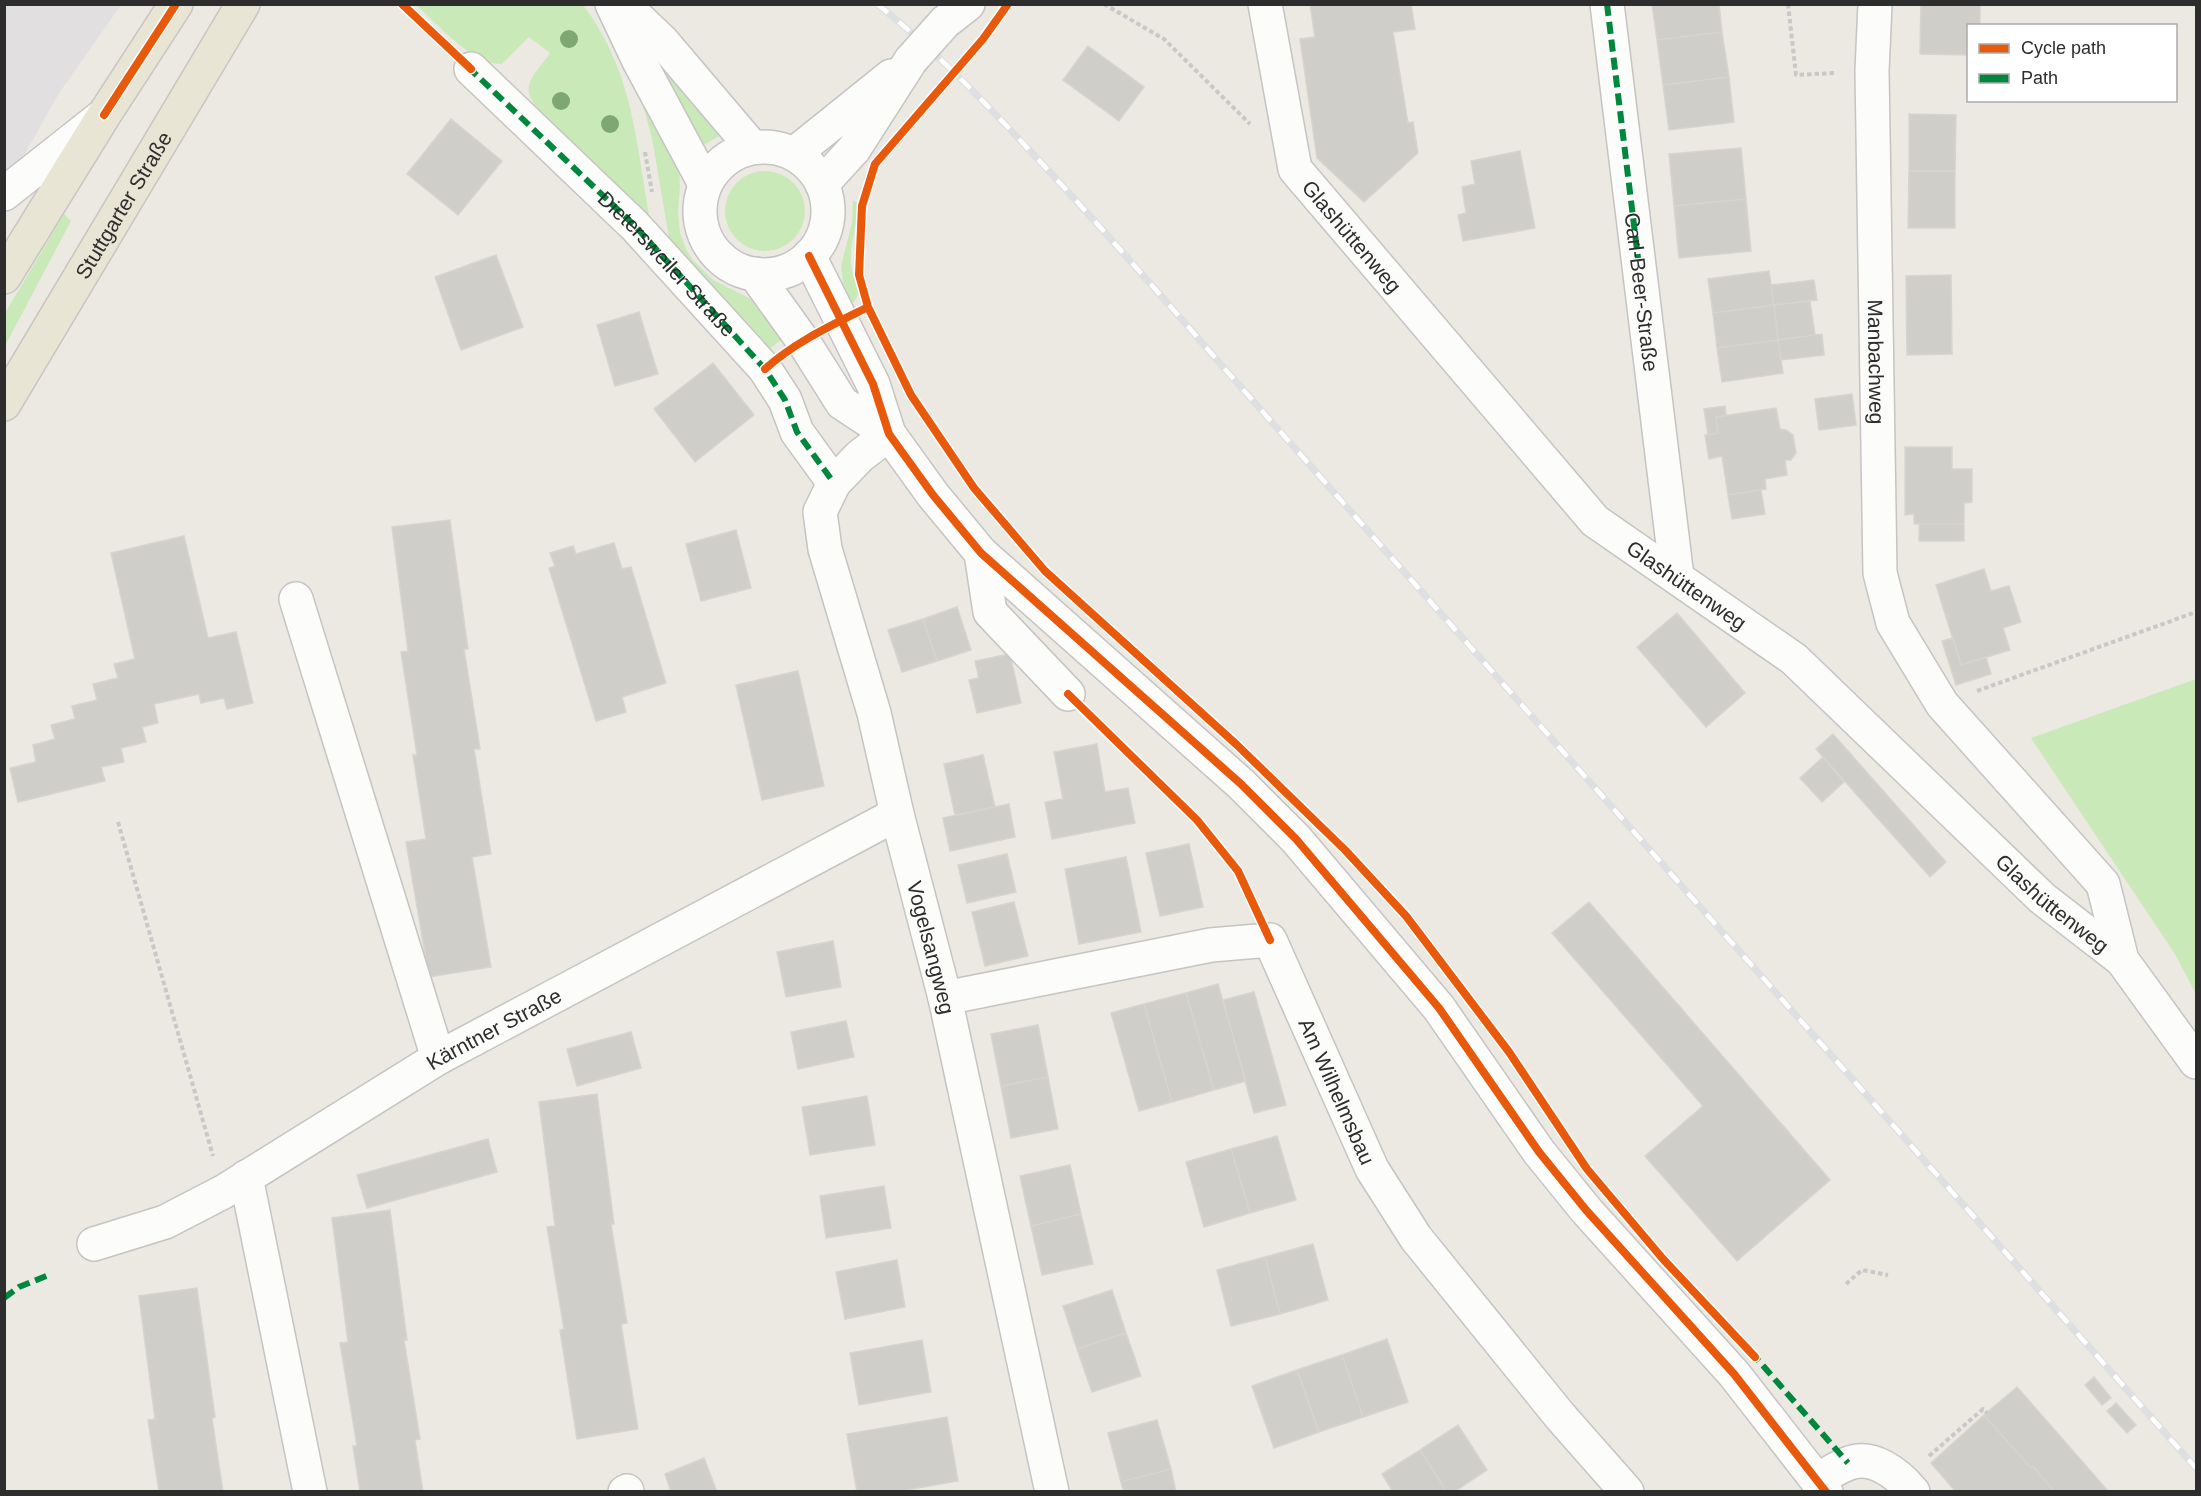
<svg xmlns="http://www.w3.org/2000/svg" width="2201" height="1496" viewBox="0 0 2201 1496" font-family="Helvetica,sans-serif">
<style>
.industrial{fill:#e2dfe1}
.green{fill:#cae9b9}
.building{fill:#d0cec9;stroke:#d7d4ce;stroke-width:1.5}
.lines{fill:none;stroke-linecap:round;stroke-linejoin:round}
.minor-casing{stroke:#c5c4c3;stroke-width:36}
.major-casing{stroke:#c6c5c3;stroke-width:36}
.path{stroke:#c8c8c8;stroke-width:4;stroke-dasharray:4.5 3;stroke-linecap:butt}
.minor{stroke:#fcfcfb;stroke-width:33}
.major{stroke:#e9e5d4;stroke-width:33}
.rail-casing{stroke:#dedfe0;stroke-width:7}
.rail{stroke:#fff;stroke-width:4.5;stroke-dasharray:14;stroke-linecap:butt}
.minor-bridge-casing{stroke:#c5c4c3;stroke-width:36;stroke-linecap:butt}
.minor-bridge{stroke:#fcfcfb;stroke-width:33}
.quiet{stroke:#00873e;stroke-width:6;stroke-dasharray:12 6;stroke-linecap:butt}
.cycleway-casing{stroke:#fff;stroke-width:11}
.cycleway{stroke:#e8590c;stroke-width:8}
.tree{fill:#7ea772}
.labels{text-anchor:middle;dominant-baseline:central;stroke-width:4.5;stroke-linejoin:round;paint-order:stroke}
.street-label{font-size:21px;fill:#2d2d2d;stroke:#fff}
</style>
<rect width="100%" height="100%" fill="#ece8e2"/>
<path class="industrial" d="M5 5H121L59 93 5 189Z"/>
<path class="green" d="M416 5H583C596 22 607 41 615 61 636 111 640 168 650 220 628 199 533 116 529 93 526 78 543 65 550 53L529 37 502 64C472 65 438 24 416 5Z
M656 50 719 136 704 145 651 53Z
M638 87 679 167 680 186 678 213 680 233 686 249 693 260 713 280 759 303 785 337 768 350 669 238 652 138Z
M725 211a40 40 0 1 1 80 0a40 40 0 1 1-80 0Z
M853 201 861 203C857 222 849 246 851 265 853 281 866 291 851 305L843 283 841 266 852 223Z
M64 214 71 221 5 346V313Z
M2196 679V994L2175 954 2031 738Z"/>
<path class="building" d="M1310 4H1411L1415 29 1393 32 1408 123 1413 122 1418 153 1364 202 1317 158 1300 39 1315 37Z
M1652 4H1719L1722 32 1657 40Z
M1921 4H1980V26H1968V55L1920 54Z
M1722 32 1729 77 1663 85 1657 40Z
M1088 46 1144 87 1119 121 1063 80Z
M1729 77 1734 122 1669 130 1663 85Z
M1909 114 1956 115 1955 171H1909Z
M451 119 502 161 458 215 407 174Z
M1741 148 1746 199 1674 206 1669 154Z
M1520 151 1535 228 1463 241 1458 215 1466 213 1462 187 1475 184 1471 161Z
M1909 171H1955V228H1908Z
M1746 199 1751 251 1679 258 1674 206Z
M496 255 523 327 461 350 435 277Z
M1769 271 1774 305 1713 313 1708 279Z
M1951 275 1952 354 1907 355 1906 276Z
M1814 280 1817 300 1774 305 1771 285Z
M1810 301 1815 335 1778 340 1774 305Z
M1774 305 1778 340 1717 348 1713 313Z
M639 312 658 374 615 386 597 325Z
M1822 334 1824 355 1781 360 1778 340Z
M1778 340 1783 373 1722 382 1717 348Z
M713 363 754 415 695 462 654 409Z
M1852 394 1856 425 1819 430 1815 399Z
M1725 406 1726 416 1716 417 1718 433 1708 435 1704 409Z
M1776 408 1780 429 1786 430 1793 435 1796 453 1791 460H1785L1787 475 1765 479 1766 489 1728 495 1722 456 1709 459 1705 435 1718 433 1716 417Z
M1905 447H1952V469H1972V502L1964 503V524H1914V514L1905 515Z
M1761 490 1765 514 1732 519 1728 495Z
M450 520 468 649H464L480 749H474L491 854 472 857 491 967 429 977 406 842 426 839 413 755H417L401 652 408 651 392 527Z
M1919 524H1964V541H1919Z
M736 530 751 588 701 601 686 544Z
M184 536 208 638 236 632 253 703 227 709 224 698 201 703 199 694 154 704 158 723 142 727 146 742 121 748 124 762 101 767 105 781 18 802 10 768 36 762 33 745 55 739 51 725 75 719 72 706 97 700 93 684 118 678 114 664 135 659 111 553Z
M614 543 622 569 631 567 666 683 622 697 626 712 596 721 549 568 555 566 550 553 573 546 576 554Z
M1984 569 1991 591 2009 586 2021 622 2003 628 2010 650 1961 665 1936 585Z
M957 607 971 650 937 661 923 619Z
M1677 613 1745 693 1706 727 1637 647Z
M923 619 937 661 902 672 888 630Z
M1953 638 1961 665 1986 657 1991 674 1956 685 1942 641Z
M1010 654 1021 703 977 713 969 680 979 678 975 661Z
M798 671 824 786 762 800 736 685Z
M1833 734 1946 862 1930 877 1816 749Z
M1097 744 1105 792 1128 788 1135 823 1052 839 1045 802 1063 799 1054 752Z
M983 755 995 807 955 815 944 764Z
M1823 757 1844 782 1822 802 1800 778Z
M1009 804 1015 837 950 851 943 818Z
M1189 844 1203 907 1160 916 1146 853Z
M1007 854 1016 892 967 903 958 865Z
M1126 857 1141 932 1079 944 1065 869Z
M1014 902 1028 956 985 966 972 912Z
M1589 902 1830 1180 1737 1261 1645 1156 1703 1106 1552 933Z
M833 941 841 987 786 997 777 952Z
M1218 984 1246 1081 1214 1090 1186 993Z
M1254 992 1286 1105 1254 1113 1223 1000Z
M1186 993 1214 1090 1172 1102 1144 1004Z
M1144 1004 1172 1102 1139 1111 1111 1013Z
M846 1021 854 1057 798 1069 791 1032Z
M1038 1025 1048 1077 1001 1086 991 1034Z
M631 1032 641 1068 577 1086 567 1049Z
M1048 1077 1058 1129 1011 1138 1001 1086Z
M597 1094 614 1224H611L627 1323 621 1324 638 1429 577 1439 560 1330 564 1329 547 1227 555 1226 539 1102Z
M867 1096 875 1145 810 1155 802 1107Z
M1277 1136 1296 1200 1250 1213 1231 1149Z
M488 1139 497 1172 367 1208 357 1175Z
M1231 1149 1250 1213 1204 1227 1186 1162Z
M1070 1165 1081 1214 1031 1226 1020 1176Z
M884 1186 891 1228 826 1238 820 1196Z
M390 1210 407 1340H404L420 1439 415 1440 423 1492H360L353 1446H357L340 1343 348 1342 332 1218Z
M1081 1214 1093 1264 1042 1275 1031 1226Z
M1313 1244 1328 1300 1280 1314 1265 1257Z
M1265 1257 1280 1314 1231 1326 1217 1270Z
M897 1260 905 1307 845 1319 836 1272Z
M197 1288 215 1417 212 1418 223 1492H159L148 1420 155 1419 139 1296Z
M1112 1290 1126 1333 1077 1349 1063 1306Z
M1126 1333 1141 1376 1092 1392 1077 1349Z
M1387 1339 1408 1402 1363 1417 1342 1355Z
M922 1340 931 1392 859 1405 850 1353Z
M1342 1355 1363 1417 1319 1432 1297 1370Z
M1297 1370 1319 1432 1274 1448 1252 1386Z
M2094 1377 2111 1398 2102 1405 2085 1385Z
M2017 1387 2109 1492H2055L2033 1466 2031 1468 1984 1415Z
M2116 1403 2136 1425 2127 1433 2107 1411Z
M1984 1415 2031 1468 2033 1466 2055 1492H1956L1931 1463Z
M947 1417 958 1481 895 1492H857L847 1434Z
M1157 1420 1171 1469 1121 1482 1108 1433Z
M1458 1425 1487 1470 1454 1492H1447L1420 1450Z
M1420 1450 1447 1492H1393L1382 1474Z
M704 1458 717 1492H671L665 1474Z
M1171 1469 1176 1492H1124L1121 1482Z"/>
<g class="lines">
<g class="minor-casing">
<g id="minor">
<path d="M612 4 639 61 705 184"/>
<path d="M623 4 662 41 752 147"/>
<path id="s1" d="M1265 4 1295 169 1595 521 1794 659 2042 898 2122 960"/>
<path id="s2" d="M1607 4 1677 577"/>
<path id="s3" d="M1875 4 1872 71 1880 573 1893 623 1942 704 2103 884 2122 960 2196 1062"/>
<path d="M945 22 968 4"/>
<path d="M471 69 635 226 765 369 785 400 797 432 834 483"/>
<circle cx="764" cy="211" r="64"/>
<path d="M794 154 891 76"/>
<path d="M822 184 854 149 911 60"/>
<path d="M4 194 100 118"/>
<path d="M809 256 873 384 889 434 933 495 981 553 1241 784 1296 839 1439 1008 1539 1152 1586 1210 1734 1374 1826 1492"/>
<path d="M755 274 803 341 842 403 889 434"/>
<path id="s4" d="M889 434 860 456 834 483 820 512 825 549 874 713 897 814 945 998 1052 1492"/>
<path d="M981 553 990 612 1068 694"/>
<path d="M296 599 438 1058"/>
<path id="s5" d="M945 998 1211 945 1270 940 1372 1169 1416 1238 1560 1416 1627 1492"/>
<path d="M246 1177 310 1492"/>
<path id="s6" d="M94 1244 165 1222 223 1192 438 1058 897 814"/>
<path d="M1817 1480C1827 1475 1836 1468 1847 1464 1872 1453 1898 1474 1913 1492"/>
<path d="M625 1492 627 1491"/>
</g>
</g>
<g class="major-casing">
<g id="major">
<path d="M4 277 104 115 176 4"/>
<path id="s7" d="M4 404 243 4"/>
</g>
</g>
<path class="path" d="M1104 4 1164 39 1250 124
M1788 4 1796 75 1836 73
M645 152 652 192
M1977 691 2196 612
M118 822 213 1156
M1846 1284 1862 1270 1888 1275
M1929 1456 1983 1409 1987 1413"/>
<use href="#minor" class="minor"/>
<use href="#major" class="major"/>
<g class="rail-casing">
<path id="rail" d="M877 4C939 53 994 112 1048 170 1108 235 1166 301 1224 368L2196 1468"/>
</g>
<use href="#rail" class="rail"/>
<g class="minor-bridge-casing">
<path id="minor-bridge" d="M911 60 945 22"/>
</g>
<use href="#minor-bridge" class="minor-bridge"/>
<g class="quiet">
<path d="M1607 4 1638 258"/>
<path id="s8" d="M468 67 635 226 765 369 785 400 797 432 834 483"/>
<path d="M4 1298 19 1287 49 1275"/>
<path d="M1751 1352 1848 1463"/>
</g>
<g class="cycleway-casing">
<path id="cycleway" d="M402 4 471 69
M1008 4 983 39 875 164 862 206 859 275 868 307 911 395 974 488 1045 571 1237 745 1345 850 1406 916 1509 1052 1587 1169 1663 1259 1755 1357
M104 115 176 4
M809 256 873 384 889 434 933 495 981 553 1241 784 1296 839 1439 1008 1539 1152 1586 1210 1734 1374 1826 1492
M765 369C795 342 832 325 868 307
M1068 694 1197 820 1238 871 1270 940"/>
</g>
<use href="#cycleway" class="cycleway"/>
</g>
<g class="tree">
<circle cx="569" cy="39" r="9"/>
<circle cx="561" cy="101" r="9"/>
<circle cx="610" cy="124" r="9"/>
</g>
<g class="labels">
<g class="street-label">
<text stroke="none"><textPath href="#s7" startOffset="232">Stuttgarter Straße</textPath></text>
<text stroke="none"><textPath href="#s1" startOffset="256">Glashüttenweg</textPath></text>
<text stroke="none"><textPath href="#s8" startOffset="280">Dietersweiler Straße</textPath></text>
<text stroke="none"><textPath href="#s2" startOffset="290">Carl-Beer-Straße</textPath></text>
<text stroke="none"><textPath href="#s3" startOffset="358">Manbachweg</textPath></text>
<text stroke="none"><textPath href="#s1" startOffset="742">Glashüttenweg</textPath></text>
<text stroke="none"><textPath href="#s1" startOffset="1228">Glashüttenweg</textPath></text>
<text stroke="none"><textPath href="#s4" startOffset="556">Vogelsangweg</textPath></text>
<text stroke="none"><textPath href="#s6" startOffset="456">Kärntner Straße</textPath></text>
<text stroke="none"><textPath href="#s5" startOffset="496">Am Wilhelmsbau</textPath></text>
</g>
</g>
<rect width="2201" height="1496" fill="none" stroke="#2d2d2d" stroke-width="12"/>
<rect x="1967" y="24" width="210" height="78" fill="#ffffff" stroke="#ababab" stroke-width="1.5"/>
<rect x="1979" y="44" width="30" height="9" fill="#e8590c" stroke="#ababab" stroke-width="1.5"/>
<text x="2021" y="54" font-size="18" fill="#2d2d2d">Cycle path</text>
<rect x="1979" y="74" width="30" height="9" fill="#00873e" stroke="#ababab" stroke-width="1.5"/>
<text x="2021" y="84" font-size="18" fill="#2d2d2d">Path</text>
</svg>
